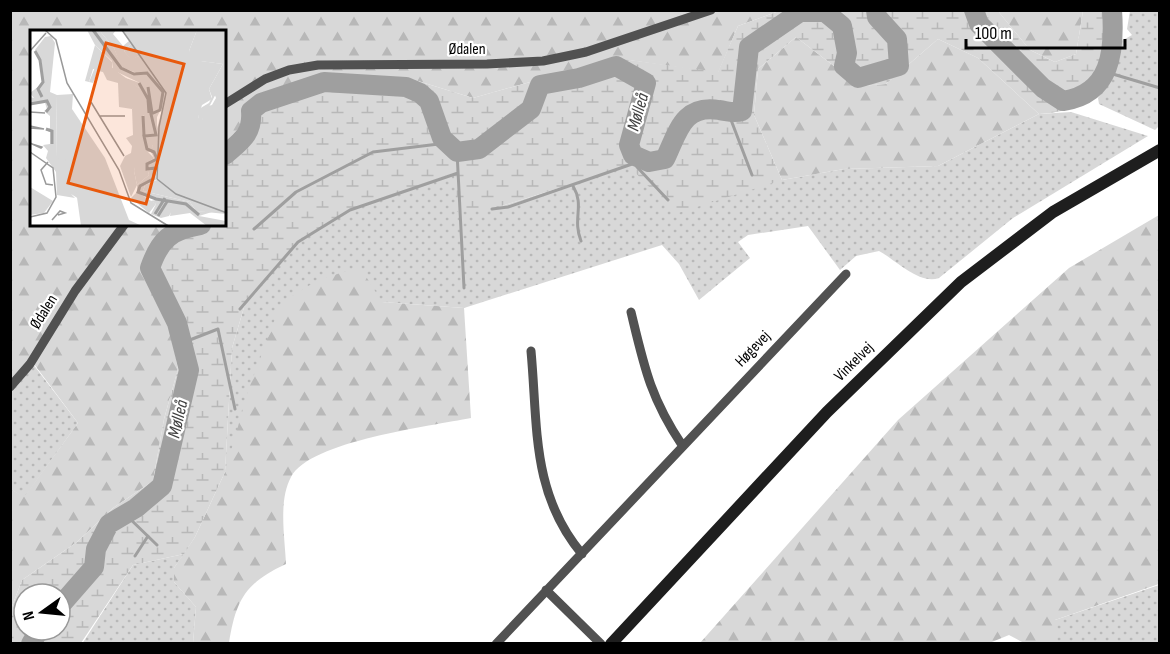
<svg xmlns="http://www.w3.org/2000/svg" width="1170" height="654" viewBox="0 0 1170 654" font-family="'Sofia Sans Condensed',sans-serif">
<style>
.grass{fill:url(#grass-dots)}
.forest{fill:url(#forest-firs)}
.wetland{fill:url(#wetland-marsh);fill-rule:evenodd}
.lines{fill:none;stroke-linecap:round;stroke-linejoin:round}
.stream{stroke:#9f9f9f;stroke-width:3}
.river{stroke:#9f9f9f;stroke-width:20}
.street{stroke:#515151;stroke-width:9}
.secondary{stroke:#1e1e1e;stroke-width:12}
.labels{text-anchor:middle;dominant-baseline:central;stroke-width:4.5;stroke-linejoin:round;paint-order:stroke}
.street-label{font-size:16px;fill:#000;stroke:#fff}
.water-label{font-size:18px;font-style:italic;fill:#404040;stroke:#fff}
.inset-river{fill:none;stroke:#9f9f9f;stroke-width:3}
.inset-road{fill:none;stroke:#999;stroke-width:1.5}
.view{fill:#e8590c;fill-opacity:0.15;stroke:#e8590c;stroke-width:3}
.inset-edge{fill:none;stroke:#000;stroke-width:3}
</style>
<defs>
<pattern id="grass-dots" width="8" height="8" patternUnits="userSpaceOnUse" patternTransform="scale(1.5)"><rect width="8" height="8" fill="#d8d8d8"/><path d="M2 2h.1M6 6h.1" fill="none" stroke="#b8b8b8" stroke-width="1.8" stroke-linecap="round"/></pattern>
<pattern id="forest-firs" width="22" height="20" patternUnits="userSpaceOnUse" patternTransform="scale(1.5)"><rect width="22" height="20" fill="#d8d8d8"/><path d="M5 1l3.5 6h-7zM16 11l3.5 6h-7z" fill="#b8b8b8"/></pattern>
<pattern id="wetland-marsh" width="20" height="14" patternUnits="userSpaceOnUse" patternTransform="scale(1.5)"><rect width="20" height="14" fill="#d8d8d8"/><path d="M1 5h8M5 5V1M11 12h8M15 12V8" fill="none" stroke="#b8b8b8"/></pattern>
</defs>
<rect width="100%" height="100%" fill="#fff"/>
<path class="grass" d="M1130 11H1159L1160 125 1155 130 1099 104 1098 98 1112 77 1118 43 1132 35 1127 29Z
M1071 112 1148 136 1013 218 939 278C920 285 897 261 879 251L856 256 840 270 808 226 748 235 738 242 750 258 699 300 679 264 662 245 464 308 382 302 225 472 232 348 245 304 298 242 350 210 454 173 492 209 629 166 782 180 844 169 938 166 1039 114Z
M33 364 78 423 24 498 11 489 10 391Z
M184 554 174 568V582L196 607 193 643 82 644 133 565Z
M1159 585V643H1055V620Z"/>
<path class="forest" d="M11 11H779L738 26 718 73 615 58 473 98 405 77 247 107 239 128 225 143V32H32V225H171L166 229 152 287 170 326 178 369 164 419 153 481 113 508 77 542 22 580 11 609V489L24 497 78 423 34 364 11 386Z
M998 11H1083L1076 54 1055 62 1030 50Z
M796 37 860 86 886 84 938 39 978 58 1039 114 938 166 844 169 782 180 754 115 758 69Z
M1159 215V584L1055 620V643H1024L1009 635 987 644 700 643 898 420 1069 268Z
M360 267 382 302 464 308 471 418C431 426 310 441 291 477 278 501 285 538 286 564 245 583 236 600 229 643H193L196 607 174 582V568L195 537 225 472 249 388 281 303 318 280Z"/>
<path class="wetland" d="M779 11H998L1030 50 1055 62 1076 54 1083 11H1119C1117 68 1105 111 1039 114L978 58 938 39 886 84 860 86 796 37 758 69 754 115 782 180 675 214 629 166 492 209 457 212 454 173 350 210 298 242 245 304 232 348 225 472 195 537 184 554 133 565 81 643H11V609L22 580 77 542 113 508 153 481 164 419 178 369 170 326 152 287 148 259 166 229 171 225H225V143L239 128 246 108 280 90 328 74 405 77 473 98 615 58 718 72 738 26ZM24 594H60V630H24Z"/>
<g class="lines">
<path class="stream" d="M1106 72 1160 88
M728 112 752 175
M457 152 464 288
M633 155 637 167 668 200
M573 186C585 206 572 218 581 241
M492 209 508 207 635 163
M254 229 296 192 373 152 447 143
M240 309 298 242 350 210 458 173
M182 343 218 329 235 409
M125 514 157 545
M135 556 148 536
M32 642 34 644"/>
<path class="river" d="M974 10 979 24 1043 88 1063 101C1111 94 1115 51 1112 10
M225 155C241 141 253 134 251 111L261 103 324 82 406 87 420 93 429 101 442 138 457 152 479 149 531 109 540 85 579 78 616 66 646 83 629 145 633 155 649 162 665 159C678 132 683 104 719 110 728 111 733 114 742 111L749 47 800 12H825L842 26 847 53 844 66 858 78 899 66 897 39 877 17 876 10
M60 606 94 567 96 549 109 524 136 508 162 486 189 370 177 323 150 268C160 239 171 230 201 225
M31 644 39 630"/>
<path class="street" d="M225 104 265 79 289 70 318 65 487 64 543 61 586 52 711 10
M631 312C644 366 650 397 682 445
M531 351C538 426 531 493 582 554
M10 387 30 364 75 291 124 225
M546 590 601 644
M496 644 846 274"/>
<path class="secondary" d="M611 644 827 412 961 282 1053 212 1160 150"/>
</g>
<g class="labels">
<g class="street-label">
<text x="467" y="49">Ødalen</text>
<text transform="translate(44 312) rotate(-58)">Ødalen</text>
<text transform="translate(753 349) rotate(-46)">Høgevej</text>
<text transform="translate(854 362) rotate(-45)">Vinkelvej</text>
</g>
<g class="water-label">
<text transform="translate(638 112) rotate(-74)">Mølleå</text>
<text transform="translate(178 419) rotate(-77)">Mølleå</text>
</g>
</g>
<g transform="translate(30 30)">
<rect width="196" height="196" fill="#fff"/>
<path d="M93 0 118 1 109 26 101 30 94 21 101 14ZM167 0H196V45L172 90H168L169 79 179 73 182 67 179 59 193 34 170 31 159 21ZM21 6 25 13 20 62 27 65 26 127 45 130 49 169 41 164 45 168 27 165 26 142 16 128 18 121 13 115 20 114V102L15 100 20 98V86L14 81 17 79 15 73 0 74V67L4 68 0 63 13 53 11 30 5 20 15 7ZM65 15 82 32V38L63 39 59 52 55 51ZM90 46 110 53 118 69 119 83 113 86 114 104 104 141 107 155 101 167 90 136 95 126 101 123 102 116 96 108 103 105 102 79 109 58ZM0 157 23 171 14 183 0 185ZM107 162 126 174 119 183 101 168Z" fill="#d8d8d8"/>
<path d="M69 0H86L83 4 93 16 99 11 101 14 94 21 101 29 109 26 105 11 118 0H167L159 21 170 23 171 31 193 34 179 59 182 69 172 75 168 88 172 90 174 77 182 75 186 68 183 60 196 45V184L166 181 160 172 113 161 115 155 127 150 128 130 122 117 132 80 122 49 91 37 84 18ZM66 35 80 36 109 58 110 68 102 79 89 77 88 53 77 50 73 42 68 41 63 53 59 52ZM43 64 42 79 75 128 99 190 112 196H51L43 139 45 132 26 128 27 65ZM116 120 124 128 116 134 119 145 107 155 104 141 107 122ZM131 169 145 175 139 186 131 188 121 184 126 174 120 171Z" fill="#d8d8d8"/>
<path d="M57 0H69L84 18 92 37 104 43H118L133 60 135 71 127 87V106L122 117 127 121 126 150 115 155 113 161 160 172 166 181 182 182 169 186 196 191V196H177L160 183 140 186 142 174 107 162V155L119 145 116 134 124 128 121 122H107V108L114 104V82H119L115 62 110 53 83 40 82 31 65 15Z" fill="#d8d8d8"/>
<path class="inset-river" d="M63 0 91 38 104 44 117 43 133 62 130 80 121 84 126 105 114 106 117 119 124 122 127 129 117 134V139L125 138 123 149 110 156 108 162 126 169 156 174 169 185M5 21 10 30 13 52 8 59 12 67M109 53 118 69 119 83M118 57 122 83M0 74 17 71 20 77 16 82M113 86 114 105M16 99 22 101V114M125 184 135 168M128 186 138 170"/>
<path class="inset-road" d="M15 0 26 10 37 53 89 140 101 173 140 197M92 0 136 63 129 97 127 149 146 164 197 183M0 21 16 3M61 72 94 126M0 82 15 83 0 82M69 86H95M0 96 14 99 0 98M0 113 11 118 12 117 2 114M0 122 23 138 26 167 17 183 0 187M18 132 11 140 16 154 23 155M22 190 30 181 35 183 28 185"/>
<path class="view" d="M76 13 154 34 116 174 38 153Z"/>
<rect width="196" height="196" class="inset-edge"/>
</g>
<rect width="1170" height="654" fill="none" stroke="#000000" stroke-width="24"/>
<g transform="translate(42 612) rotate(255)"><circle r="28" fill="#ffffff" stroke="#999999" stroke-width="1.5"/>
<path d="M0-4.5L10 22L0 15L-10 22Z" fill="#000000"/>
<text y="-9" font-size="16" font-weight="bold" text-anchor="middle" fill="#000000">N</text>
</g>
<path d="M966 39v9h159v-9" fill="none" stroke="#000000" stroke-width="3"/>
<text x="975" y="39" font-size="18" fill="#000000" stroke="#ffffff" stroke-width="4.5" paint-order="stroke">100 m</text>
</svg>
